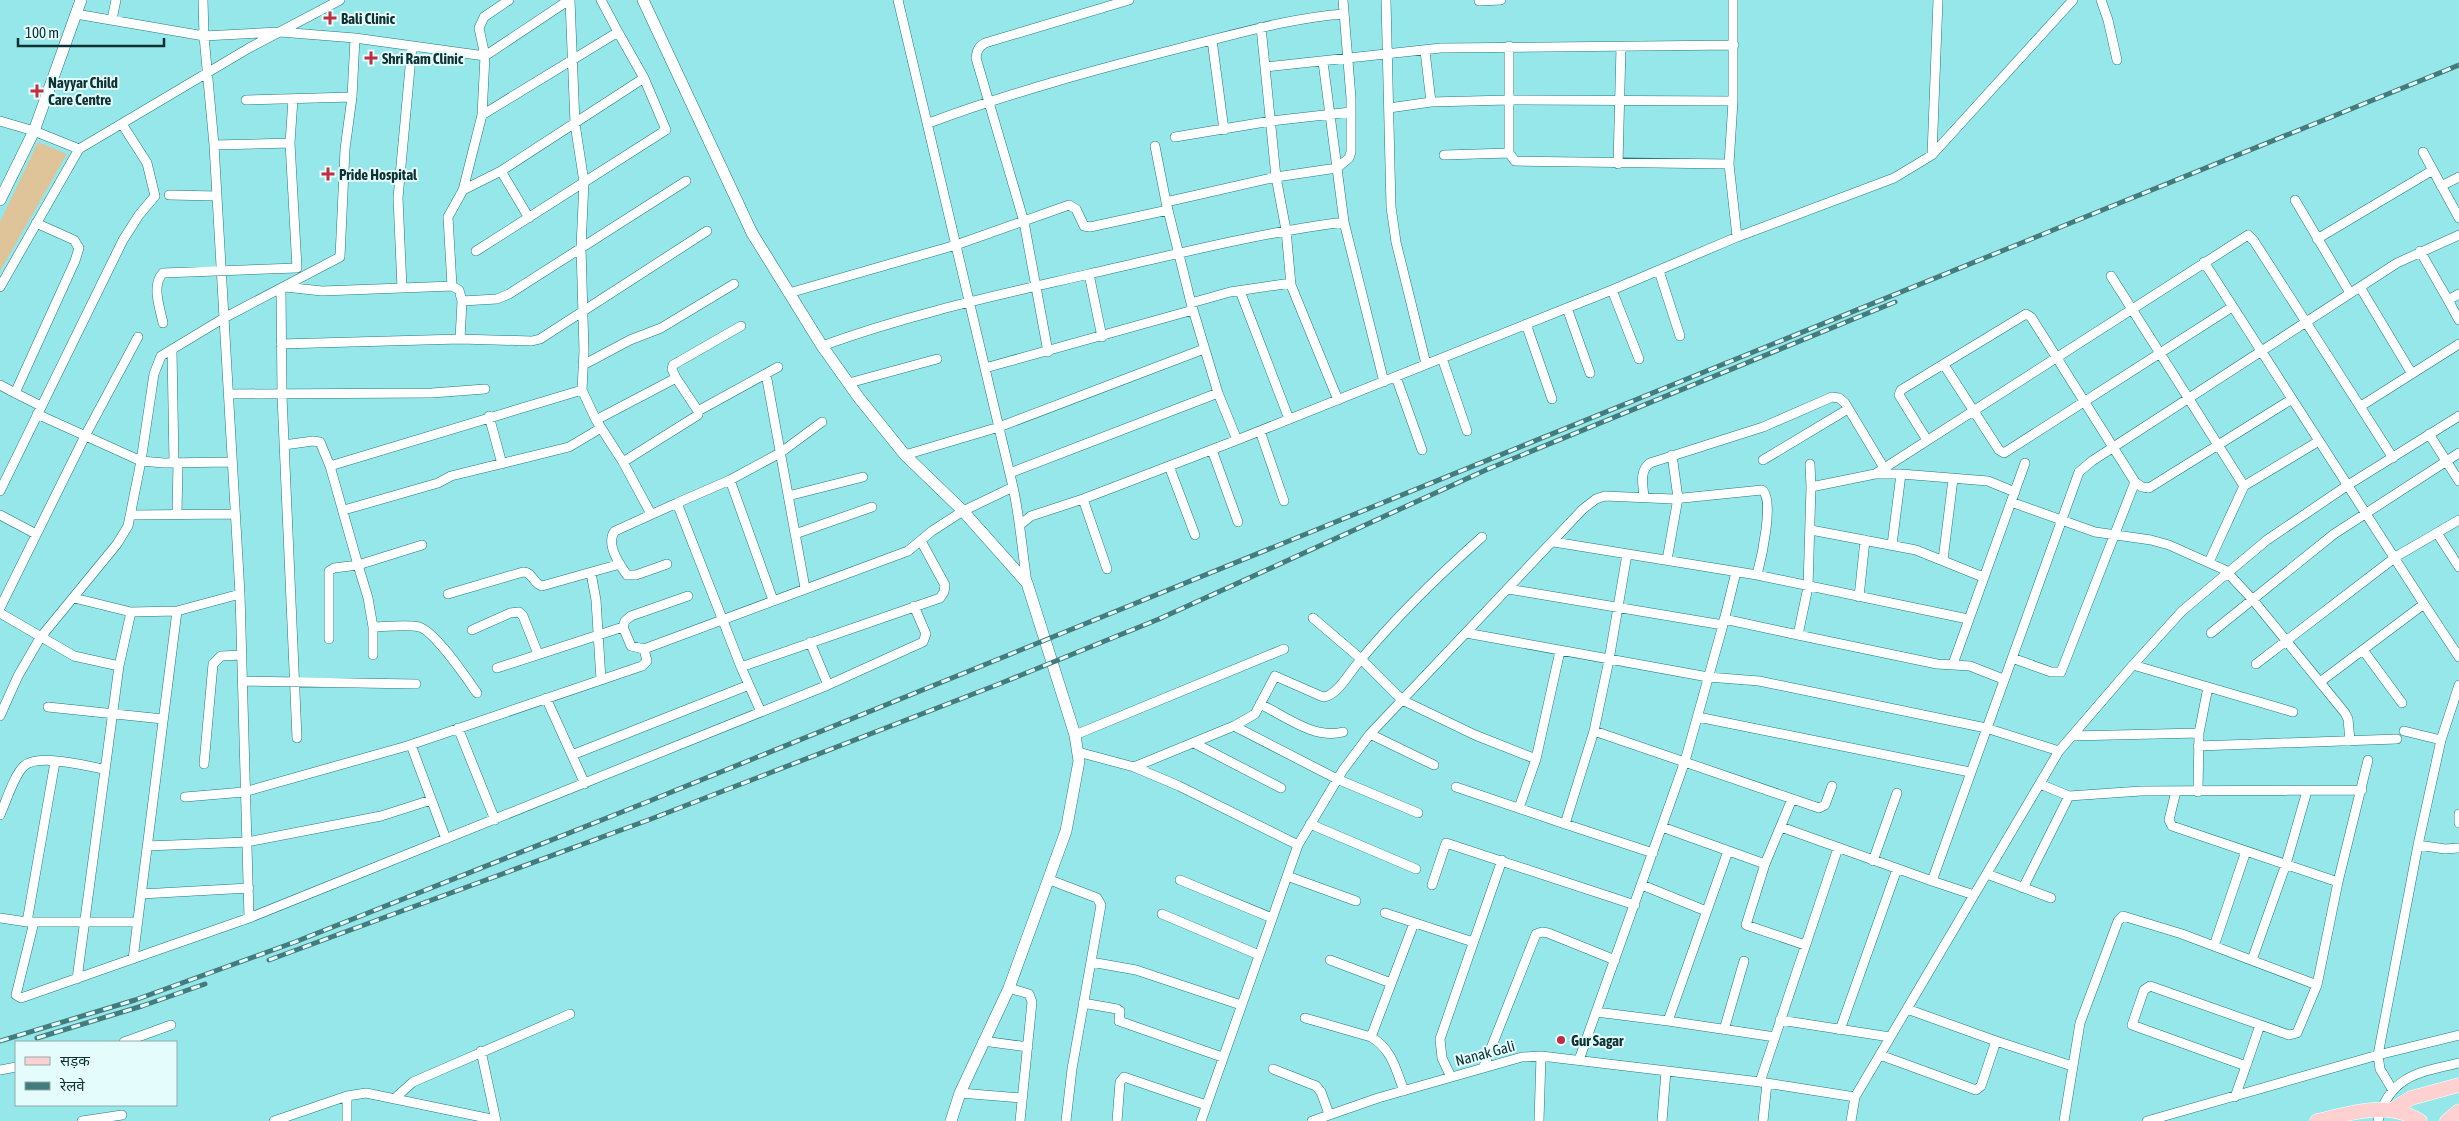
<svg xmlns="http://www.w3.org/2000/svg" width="2459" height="1121" viewBox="0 0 2459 1121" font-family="'Asap Condensed','Noto Sans Devanagari',sans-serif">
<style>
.green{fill:#dec498}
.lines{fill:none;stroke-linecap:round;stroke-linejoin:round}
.minor-casing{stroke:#237a7e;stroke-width:10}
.tertiary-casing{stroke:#237a7e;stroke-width:12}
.primary-casing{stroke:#fff;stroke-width:15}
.minor{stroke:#fff;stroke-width:9}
.tertiary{stroke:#fff;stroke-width:11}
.primary{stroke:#fed0d0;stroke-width:14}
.rail-casing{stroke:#447b7c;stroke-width:5}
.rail{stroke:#e5fcfd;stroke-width:3;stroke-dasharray:9;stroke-linecap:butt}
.poi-dot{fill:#bf2f41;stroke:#e5fcfd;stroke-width:2}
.labels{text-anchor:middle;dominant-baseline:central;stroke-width:4;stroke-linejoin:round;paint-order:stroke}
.poi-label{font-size:15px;font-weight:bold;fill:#0e3233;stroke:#e5fcfd;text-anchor:start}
.street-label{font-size:15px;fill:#0e3233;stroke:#e5fcfd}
</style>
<rect width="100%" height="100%" fill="#95e7ea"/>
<path class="green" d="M38 142 67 154 0 271V222Z"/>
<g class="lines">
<g class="minor-casing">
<path id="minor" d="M203 0 204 36 214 145 240 594
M509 0 484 17 479 28 485 56 482 115 463 190 501 171 644 78
M898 0 1013 487C1020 519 1022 550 1027 583
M1386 0 1391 207 1396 242 1426 364
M1733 0V101L1729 164 1737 237
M2101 0 2108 20 2117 60
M1479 1 1501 0
M76 14 204 36 280 32 355 38 485 56 569 0
M112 19 116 0
M1261 27 1276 177 1286 230 1291 285 1338 400
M1212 40 1224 130
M412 46 398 198 402 288 452 286 459 290 462 301
M1509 46V153L1515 161 1729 164
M1425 51 1431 102
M1323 62 1337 168 1349 158 1351 152V98L1343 0
M1265 67 1441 48 1734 45
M246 100 352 97
M1389 108 1431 102 1508 100 1733 101
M482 115 618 32 601 0
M0 121 34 131 79 149
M929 123C1012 92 1098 69 1184 47 1238 34 1289 18 1344 14
M1175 137 1271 121 1351 112
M214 145 290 143
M1155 146 1166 202
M2423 152 2459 218
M1444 155 1509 153
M1932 155 1938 0
M1618 164 1621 47
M501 171 529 218
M2441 186 2459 177
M169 195 217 196
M2295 200 2350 293
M2317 239 2433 170
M476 251 666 130 644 78 618 32
M2420 251 2448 300
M2204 262 2424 604 2320 682
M1659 271 1680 336
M1089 274 1102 337
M2111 276 2244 486 2209 562
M452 286 448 217 463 190
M0 287 79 149 249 48 340 0
M285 287 322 291 402 288
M2360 287 2412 374
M281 289 282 396 297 738
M1612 290 1639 359
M1240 291 1289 419
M789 293 956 245 1069 205 1076 209 1084 226 1090 227 1168 210
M2459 294 2448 300 2459 320
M1191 303 1230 292 1291 283
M1567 308 1590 373
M163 323C160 308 151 285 163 273L297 268 290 143 293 99
M1526 324 1552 399
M460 339 462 301 497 299 509 294 686 181
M281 344 460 339 532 341 540 339 707 231
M822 346C909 314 999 295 1089 274 1173 255 1258 233 1344 222
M172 350 174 463
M1048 352 1024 222 976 58C977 51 978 47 985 43L1129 0
M1442 358 1467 431
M583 365 630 340 661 328 734 284
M1944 365 1999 450 2004 453 2232 307
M985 368 1193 310
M766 374 805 588
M1396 377 1422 450
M849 383 937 359
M0 385 15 393 75 261 79 248 74 240 36 223
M582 390 596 420 623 462 651 514
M15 393 41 406
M1218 393 1237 440
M229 394 432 393 485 389
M2361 406 2459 344
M698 411 778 367
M37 414 141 461 164 463 232 462
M489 416 502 464
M596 420 676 378 672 369 673 365 741 326
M1260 431 1284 501
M2429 434 2459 481
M1927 440 1899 395 1901 390 2026 314 2031 317 2135 482 2142 487 2149 488 2292 399
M284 445 313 441 320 442 330 466 582 390 584 351 581 247 584 182 575 124 570 0
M1212 450 1238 522
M905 455 999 427 1204 349
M1763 460 1848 409
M623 462 698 415V411L676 378
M1810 464 1811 487 1875 474H1901L1988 481 2015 492
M1169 466 1195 535
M1010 473 1218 393 1191 303 1166 202 1276 177 1337 168 1344 222 1384 382
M1875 474 2248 235 2254 241 2393 458
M730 480 773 600
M2244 486 2319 441
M1811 487 1808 587 1798 635 1937 664 1970 666 2003 679
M0 491 123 240 139 215 155 196 147 163 122 124
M788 496 863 477
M1644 497C1643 485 1639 471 1650 463L1763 427 1832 397 1839 398 1845 403 1884 468
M1083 499 1107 569
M2011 502 2095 532 2151 540 2169 545 2225 570 2253 600 2345 713 2348 719 2350 741
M677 503 730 480 780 453 822 422
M344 510 438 483 451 476 569 447 601 428
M177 514 178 463
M0 515 36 534
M131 515 235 514
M1021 524 1031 516 1083 499 1237 440 1612 290 1737 237 1894 178 1932 155 2073 0
M1811 530 1916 550 1983 577
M2437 533 2459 567
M795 534 872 507
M1554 542 1757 575 1968 619
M1892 545 1901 474
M1627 554 1609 660 1594 731 1819 808 1825 805 1832 786
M1667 560 1678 498 1672 455
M1943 560 1953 479
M667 564 636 575H627C619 564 605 543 615 531L677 503 741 667 761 712
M591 573 596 600 601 680
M1508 589 1723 625 1736 572
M448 594 523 572C533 572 533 584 542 586L620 564
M1859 597 1865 540
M74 598 131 612
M2424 604 2459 657
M0 608 85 436 138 337
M0 613 74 656 119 666
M1313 618 1361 659 1402 700 1475 735 1536 759 1560 651
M1724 619 1798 635
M373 627 368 598 358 565 422 545
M472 630 510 613 519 612 523 616 538 654
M1466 633 1708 677 1759 681 1986 728 2059 751
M2211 633 2334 534 2459 453
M329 639V571L334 568 358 565 330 466
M810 642 828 685
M644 649 631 646 623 627 625 621 631 616 688 596
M2363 650 2402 703
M373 655V627C387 627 405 624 419 627 435 631 467 679 477 693
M2012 658 2051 672H2061L2135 482
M1953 664 2025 463
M2256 664 2397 556 2459 520
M2133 665 2208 687 2199 733 2198 792
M741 667 940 598 944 592 945 585 921 541
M497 668 623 627
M243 681 416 684
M2208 687 2293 712
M546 698 585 784
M1260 704C1285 716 1315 740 1343 732
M48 707 163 719
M0 716 18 676 40 638 117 544 128 526 141 461 154 374 161 356 224 318 340 257 345 149 352 97 355 38
M1698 717 1970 772
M1234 726 1337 779 1418 813
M458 728 495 820
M2404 731 2441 740
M1370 734 1434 765
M1075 735 1284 649
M2072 736 2199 733
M1194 743 1281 788
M411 745 446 839
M2198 746 2397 739
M1078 752 1134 767 1179 786 1298 845
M572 755 749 685
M204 764 213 664 221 656 242 655
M1134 767 1234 726 1255 714 1275 676 1323 697C1337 696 1349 673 1358 663 1395 618 1438 576 1482 537
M2040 784 2069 796
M1456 787 1565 824 1594 731
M2176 791 2169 820 2172 826 2338 882
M185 797 244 792 407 746 642 666 647 661 644 649 908 551 932 531 963 511 1013 487
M1519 808 1536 759
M2459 814V823
M0 815C6 802 14 775 24 766 38 753 86 766 104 769
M1310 824 1416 869
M1565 824 1653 853
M1662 827 1765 864 1792 799
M1781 827 1932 881
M2418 845 2445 849 2459 848
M147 846 247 842 381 816 431 800
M1838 848 1760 1082 1855 1097
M1873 861 1897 793
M1765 864 1746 925 1805 945
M1987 874 2051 898
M1287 876 1356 901
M1050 880 1097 898 1101 905 1072 1069 1066 1121
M1180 880 1272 918
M1432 885 1446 843 1635 905
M1642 885 1706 911
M2023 888 2069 796 2141 791 2362 790
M141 894 249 888
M1974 895 1932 881 2079 472 2092 461 2397 263 2459 235
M1385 913 1473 942
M1162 914 1259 955
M0 918 27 922H138
M27 922 55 762
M34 922 17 991 16 995 21 998 249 918 828 685 923 642 926 634 914 606
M2214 946 2246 851
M133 959 177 611 240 594 249 918
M1330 960 1391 983
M2252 960 2286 864 2307 791
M1091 962 1136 970 1241 1005
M77 979 119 666 131 612 177 611
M1009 988 1029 994 1032 1002 1020 1121
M1083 1003 1117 1009 1120 1011 1119 1021 1222 1057
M1907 1009 1996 1041
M1596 1012 1668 1021 1728 851
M1305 1018 1371 1037C1392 1049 1396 1070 1404 1091
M1780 1020 1890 1037
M1668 1021 1775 1037
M1724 1030 1744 961
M1840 1030 1897 869
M1371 1037 1414 923
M983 1041 1028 1047
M124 1042 171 1025
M481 1051 496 1121
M1880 1055 1976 1090 1981 1086 1996 1041 2072 1066
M1579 1060 1685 761 1723 625
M1484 1066 1536 934 1542 932 1548 933 1615 960
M2246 1066 2260 1025
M1273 1069 1316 1086 1321 1092 1329 1114
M0 1070 16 1067
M1451 1077 1442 1058 1440 1039 1502 860
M2392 1089 2380 1069 2378 1055 2418 845 2441 740 2459 685
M960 1093 1022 1098
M347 1096V1121
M2235 1097 2246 1066 2132 1025 2144 990 2150 986 2289 1035 2297 1033 2317 985 2338 882 2368 760
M395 1098 413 1082 570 1014
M82 1121 122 1115
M274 1121 347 1096 366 1093 496 1120
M1117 1121 1120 1082 1124 1077 1206 1105
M1201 1121 1298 845 1343 770 1370 734 1583 509 1596 499 1605 496 1673 499 1762 490C1775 499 1761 560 1757 575
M1312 1121 1378 1098 1522 1057 1541 1056 1760 1082
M1539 1121 1541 1056
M1662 1121 1666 1071
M1763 1121 1767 1083
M1851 1121 1855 1097 2059 751 2133 665 2182 611 2267 540 2348 485 2459 416
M2064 1121 2080 1023 2118 921 2123 916 2182 934 2317 985
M2147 1121 2378 1055 2459 1035
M2378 1121C2389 1076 2419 1072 2459 1063"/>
</g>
<g class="tertiary-casing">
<path id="tertiary" d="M643 0 752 233 822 346 859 398 905 455 963 511 1027 583 1075 735 1079 761 1066 831 1009 988 960 1093 951 1121
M0 200 34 131 81 0"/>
</g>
<g class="primary-casing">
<path id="primary" d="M2392 1110 2411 1098 2459 1085
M2317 1121C2351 1113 2389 1100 2420 1121
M2447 1121 2459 1111"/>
</g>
<use href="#minor" class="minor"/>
<use href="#tertiary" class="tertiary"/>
<use href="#primary" class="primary"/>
<g class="rail-casing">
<path id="rail" d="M269 960 651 819 999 684 1159 619 1488 469 1895 302
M37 1038 142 1006 205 984
M0 1041 135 1000 295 942 647 802 2459 65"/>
</g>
<use href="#rail" class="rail"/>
</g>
<g class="poi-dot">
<path d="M327.5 10.5h5v5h5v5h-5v5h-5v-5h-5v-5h5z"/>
<path d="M368.5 50.5h5v5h5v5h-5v5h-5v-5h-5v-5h5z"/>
<path d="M34.5 83.5h5v5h5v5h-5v5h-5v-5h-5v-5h5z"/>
<path d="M325.5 166.5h5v5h5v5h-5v5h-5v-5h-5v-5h5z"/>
<circle cx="1561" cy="1040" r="5"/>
</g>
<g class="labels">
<g class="poi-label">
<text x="341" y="18">Bali Clinic</text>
<text x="382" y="58">Shri Ram Clinic</text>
<text x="48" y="82">Nayyar Child<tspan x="48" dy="17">Care Centre</tspan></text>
<text x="339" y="174">Pride Hospital</text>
<text x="1571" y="1040">Gur Sagar</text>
</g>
<g class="street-label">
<text transform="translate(1485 1053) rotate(-15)">Nanak Gali</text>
</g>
</g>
<rect x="15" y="1041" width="162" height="65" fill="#e5fcfd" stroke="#8fabac"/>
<rect x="25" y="1057" width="25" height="8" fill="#fed0d0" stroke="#8fabac"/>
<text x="60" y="1066" font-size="15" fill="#0e3233">सड़क</text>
<rect x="25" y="1082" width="25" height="8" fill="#447b7c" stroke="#8fabac"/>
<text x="60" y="1091" font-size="15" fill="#0e3233">रेलवे</text>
<path d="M18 38v8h146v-8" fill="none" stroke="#0e3233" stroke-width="2.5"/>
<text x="25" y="38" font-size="15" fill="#0e3233" stroke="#e5fcfd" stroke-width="4" paint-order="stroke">100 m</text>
</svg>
